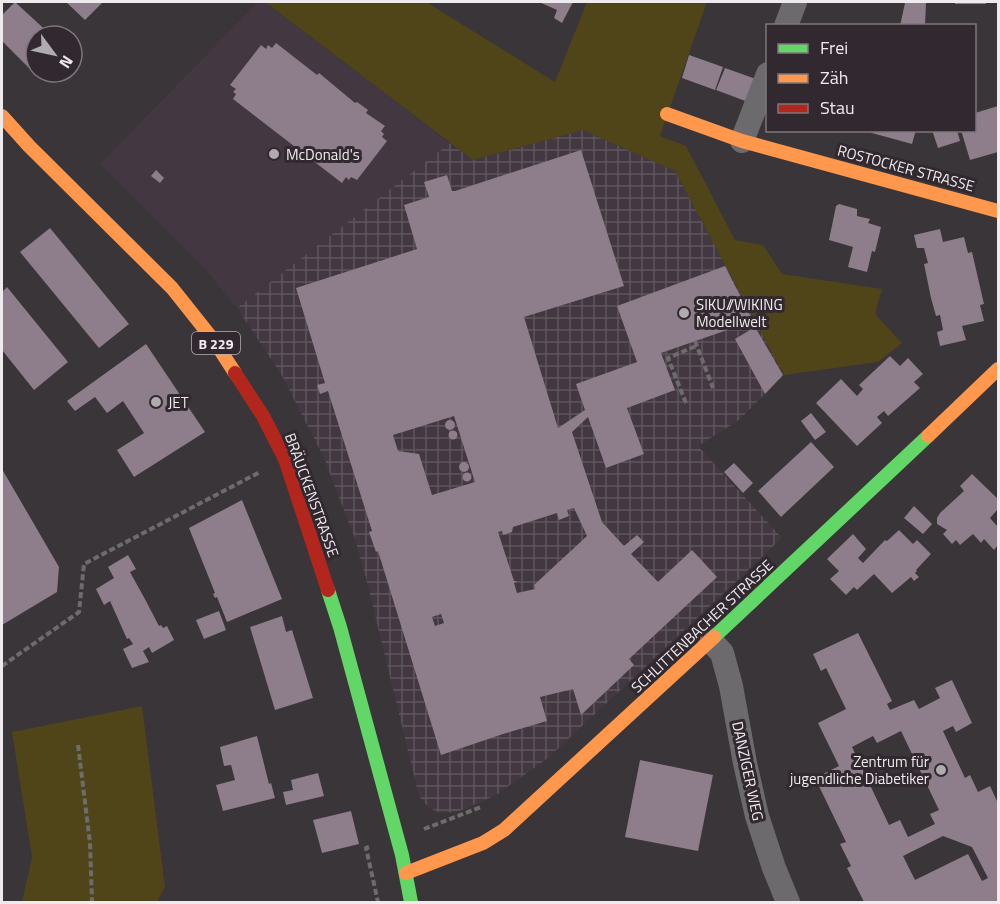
<svg xmlns="http://www.w3.org/2000/svg" width="1000" height="904" viewBox="0 0 1000 904" font-family="'Titillium Web',sans-serif">
<style>
.built{fill:#433841}
.industrial{fill:url(#industrial-grid)}
.green{fill:#4f4519}
.building{fill:#8e7d8a;fill-rule:evenodd}
.lines{fill:none;stroke-linecap:round;stroke-linejoin:round}
.path{stroke:#6e6b6d;stroke-width:4;stroke-dasharray:6 3;stroke-linecap:butt}
.street{stroke:#6c6a6c;stroke-width:24}
.fast{stroke:#63d668;stroke-width:14}
.slow{stroke:#ff974d;stroke-width:14}
.jam{stroke:#b3261e;stroke-width:14}
.poi-dot{fill:#afabae;stroke:#31292f;stroke-width:2}
.labels{text-anchor:middle;dominant-baseline:central;stroke-width:6;stroke-linejoin:round;paint-order:stroke}
.shield{fill:#31292f;stroke:#b6b0b5;stroke-width:1.5}
.shield-label{font-size:14px;font-weight:bold;fill:#efeaee}
.poi-label{font-size:15px;fill:#efeaee;stroke:#31292f;text-anchor:start}
.street-label{font-size:15px;fill:#efeaee;stroke:#31292f}
</style>
<defs>
<pattern id="industrial-grid" width="8" height="8" patternUnits="userSpaceOnUse" patternTransform="scale(1.5)"><rect width="8" height="8" fill="#433841"/><path d="M0 4h8M4 0v8" fill="none" stroke="#5e555d"/></pattern>
</defs>
<rect width="100%" height="100%" fill="#393538"/>
<path class="built" d="M258 2H265L450 143 237 308 205 269 100 164Z"/>
<path class="industrial" d="M583 130 675 171 784 375 739 420 698 446 782 538 548 758 496 795 457 812 441 813 429 808 419 796 366 578 354 536 324 458 281 374 237 308 450 143 473 160Z"/>
<path class="green" d="M265 2H426L555 82 587 2H707L660 136 686 146 735 240 763 245 782 274 882 289 875 314 902 343 878 362 784 375 675 171 583 130 473 160Z
M142 706 165 887 157 902H22L32 857 12 732Z"/>
<path class="building" d="M15 2 52 36H36V67L32 71 2 41V15Z
M66 2H103L85 20Z
M539 2H573L562 23 554 18 557 10Z
M955 2H986V4H955Z
M905 3H926L925 26H900Z
M276 43 317 75 319 73 355 103 357 102 368 110 366 113 385 126 381 131 384 134 382 137 387 141 357 180 351 177 349 180 346 177 342 183 233 99 236 94 233 92 236 89 230 85 261 45 266 49 268 45 272 48Z
M689 55 723 67 715 90 682 78Z
M725 68 756 79 748 102 716 90Z
M998 106V152L970 160 961 130H975V113Z
M861 130H916L912 144Z
M932 130H957L960 141 938 148Z
M581 150 624 286 524 317 558 428 585 410 576 384 637 362 617 306 725 266 753 321 661 353 675 390 627 408 644 454 606 468 588 417 572 432 602 522 624 546 637 535 644 542 631 554 658 582 692 550 717 577 629 659 634 665 581 715 573 689 540 697 547 721 503 734 441 755 378 551 376 552 369 532 372 531 328 391 320 394 317 385 325 383 296 288 417 249 404 205 429 197 424 182 447 175 452 191H455ZM454 416 475 482 432 495 419 454 398 451 393 435ZM574 508 587 536 534 585 535 589 517 593 514 583 517 581H514L498 532 502 531 503 535 512 532 513 527 557 513 559 520 569 516 567 510ZM441 614 444 623 435 626 432 617Z
M156 170 164 178 160 183 151 176Z
M839 204 857 209V216L870 219 868 223 881 227 875 252 872 251 867 272 848 267 853 247 829 240 836 206Z
M50 228 129 324 99 348 20 252Z
M940 229 943 242 964 237 968 253 972 252 984 304 980 305 984 321 962 326 966 340 940 346 937 332 943 330 940 315 936 316 931 298 924 264 928 263 924 248H917L914 235Z
M7 287 68 362 34 390 2 350V292Z
M755 327 783 375 765 394 735 339Z
M146 344 205 432 134 477 117 450 144 433 123 401 107 413 95 397 75 411 67 401Z
M890 356 900 366 908 358 923 374 914 382 920 388 888 416 884 411 877 417 882 423 857 446 816 403 841 379 857 396 863 389 859 385Z
M811 413 826 432 815 440 801 421Z
M445 425a5 5 0 1 1 10 0a5 5 0 1 1-10 0Z
M448.5 435a4.5 4.5 0 1 1 9 0a4.5 4.5 0 1 1-9 0Z
M811 442 834 467 781 517 758 491Z
M459 467a5 5 0 1 1 10 0a5 5 0 1 1-10 0Z
M734 463 753 483 743 493 724 472Z
M2 469 59 567 57 592 2 625Z
M462.5 477a4.5 4.5 0 1 1 9 0a4.5 4.5 0 1 1-9 0Z
M972 474 998 499V509L990 518 998 527V545L994 550 984 539 981 543 973 534 960 545 956 540 952 544 943 534 947 530 937 524V518L940 513 964 491 960 486Z
M242 500 282 599 227 622 217 597 215 598 213 594 215 593 189 528Z
M914 506 932 524 923 534 904 518Z
M899 530 913 544 917 540 931 554 916 570 917 571 915 573 919 577 914 581 911 577 892 593 874 574 857 590 854 587 846 595 830 579 839 571 827 559 853 534 866 549 858 558 863 563 885 540 887 541Z
M128 555 136 569 130 572 146 601 159 626 161 625 163 628 167 626 174 640 152 653 149 647 143 651 149 662 132 668 123 649 133 644 129 638 127 639 110 601 104 605 96 589 114 578 108 567Z
M219 611 226 630 204 639 196 620Z
M282 616 286 632 292 630 313 698 275 710 250 627Z
M858 633 892 701 887 704 890 710 914 700 919 709 940 698 935 688 952 680 972 723 956 732 953 726 943 731 965 778 970 775 978 792 990 786 997 801 998 800V902H864L847 868 851 866 840 844 846 842 815 778 839 766 818 723 846 709 826 668 821 671 813 654ZM901 731 939 810 930 814 935 824 908 837 900 820 889 825 852 747 873 736 877 743ZM943 836 972 847 988 878 982 881 968 854 915 880 903 856Z
M257 736 269 784 271 783 275 798 223 811 216 785 235 780 231 765 224 766 220 747Z
M640 760 713 775 698 851 625 837Z
M318 773 324 796 286 805 283 792 293 790 291 780Z
M351 811 359 844 322 853 313 820Z"/>
<g class="lines">
<path class="path" d="M695 341 713 388
M686 403 668 358 696 346
M2 666 79 612 84 564 260 472
M78 745 90 843 92 902
M424 829 481 807
M369 847 366 848 378 902"/>
<path class="street" d="M786 26 795 2
M742 141 768 74
M710 640 722 653 731 686 745 763 757 816 774 868 788 902"/>
<path class="fast" d="M328 590 340 627 402 855 411 902
M714 637 928 436"/>
<path class="slow" d="M667 114 742 141 998 211
M2 116 29 146 172 288 215 342 235 373
M928 436 998 369
M406 873 483 843 504 830 714 637"/>
<path class="jam" d="M235 373 263 416 285 459 328 590"/>
</g>
<g class="poi-dot">
<circle cx="274" cy="154" r="6"/>
<circle cx="684" cy="313" r="6"/>
<circle cx="156" cy="402" r="6"/>
<circle cx="941" cy="770" r="6"/>
</g>
<g class="labels">
<rect class="shield" x="192" y="332" width="48" height="22" rx="4.5"/>
<g class="shield-label">
<text x="216" y="343">B 229</text>
</g>
<g class="poi-label">
<text x="286" y="154">McDonald's</text>
<text x="696" y="304">SIKU//WIKING<tspan x="696" dy="17">Modellwelt</tspan></text>
<text x="168" y="402">JET</text>
<text x="929" y="761" text-anchor="end">Zentrum für<tspan x="929" dy="17">jugendliche Diabetiker</tspan></text>
</g>
<g class="street-label">
<text transform="translate(906 168) rotate(15)">ROSTOCKER STRASSE</text>
<text transform="translate(312 495) rotate(70)">BRÄUCKENSTRASSE</text>
<text transform="translate(702 626) rotate(-43)">SCHLITTENBACHER STRASSE</text>
<text transform="translate(748 771) rotate(78)">DANZIGER WEG</text>
</g>
</g>
<rect width="1000" height="904" fill="none" stroke="#efeaee" stroke-width="6"/>
<rect x="766" y="24" width="210" height="108" fill="#31292f" stroke="#7d767b" stroke-width="1.5"/>
<rect x="778" y="44" width="30" height="9" fill="#63d668" stroke="#7d767b" stroke-width="1.5"/>
<text x="820" y="54" font-size="18" fill="#efeaee">Frei</text>
<rect x="778" y="74" width="30" height="9" fill="#ff974d" stroke="#7d767b" stroke-width="1.5"/>
<text x="820" y="84" font-size="18" fill="#efeaee">Zäh</text>
<rect x="778" y="104" width="30" height="9" fill="#b3261e" stroke="#7d767b" stroke-width="1.5"/>
<text x="820" y="114" font-size="18" fill="#efeaee">Stau</text>
<g transform="translate(54 54) rotate(123)"><circle r="28" fill="#31292f" stroke="#7d767b" stroke-width="1.5"/>
<path d="M0-4.5L10 22L0 15L-10 22Z" fill="#afabae"/>
<text y="-9" font-size="16" font-weight="bold" text-anchor="middle" fill="#efeaee">N</text>
</g>
</svg>
